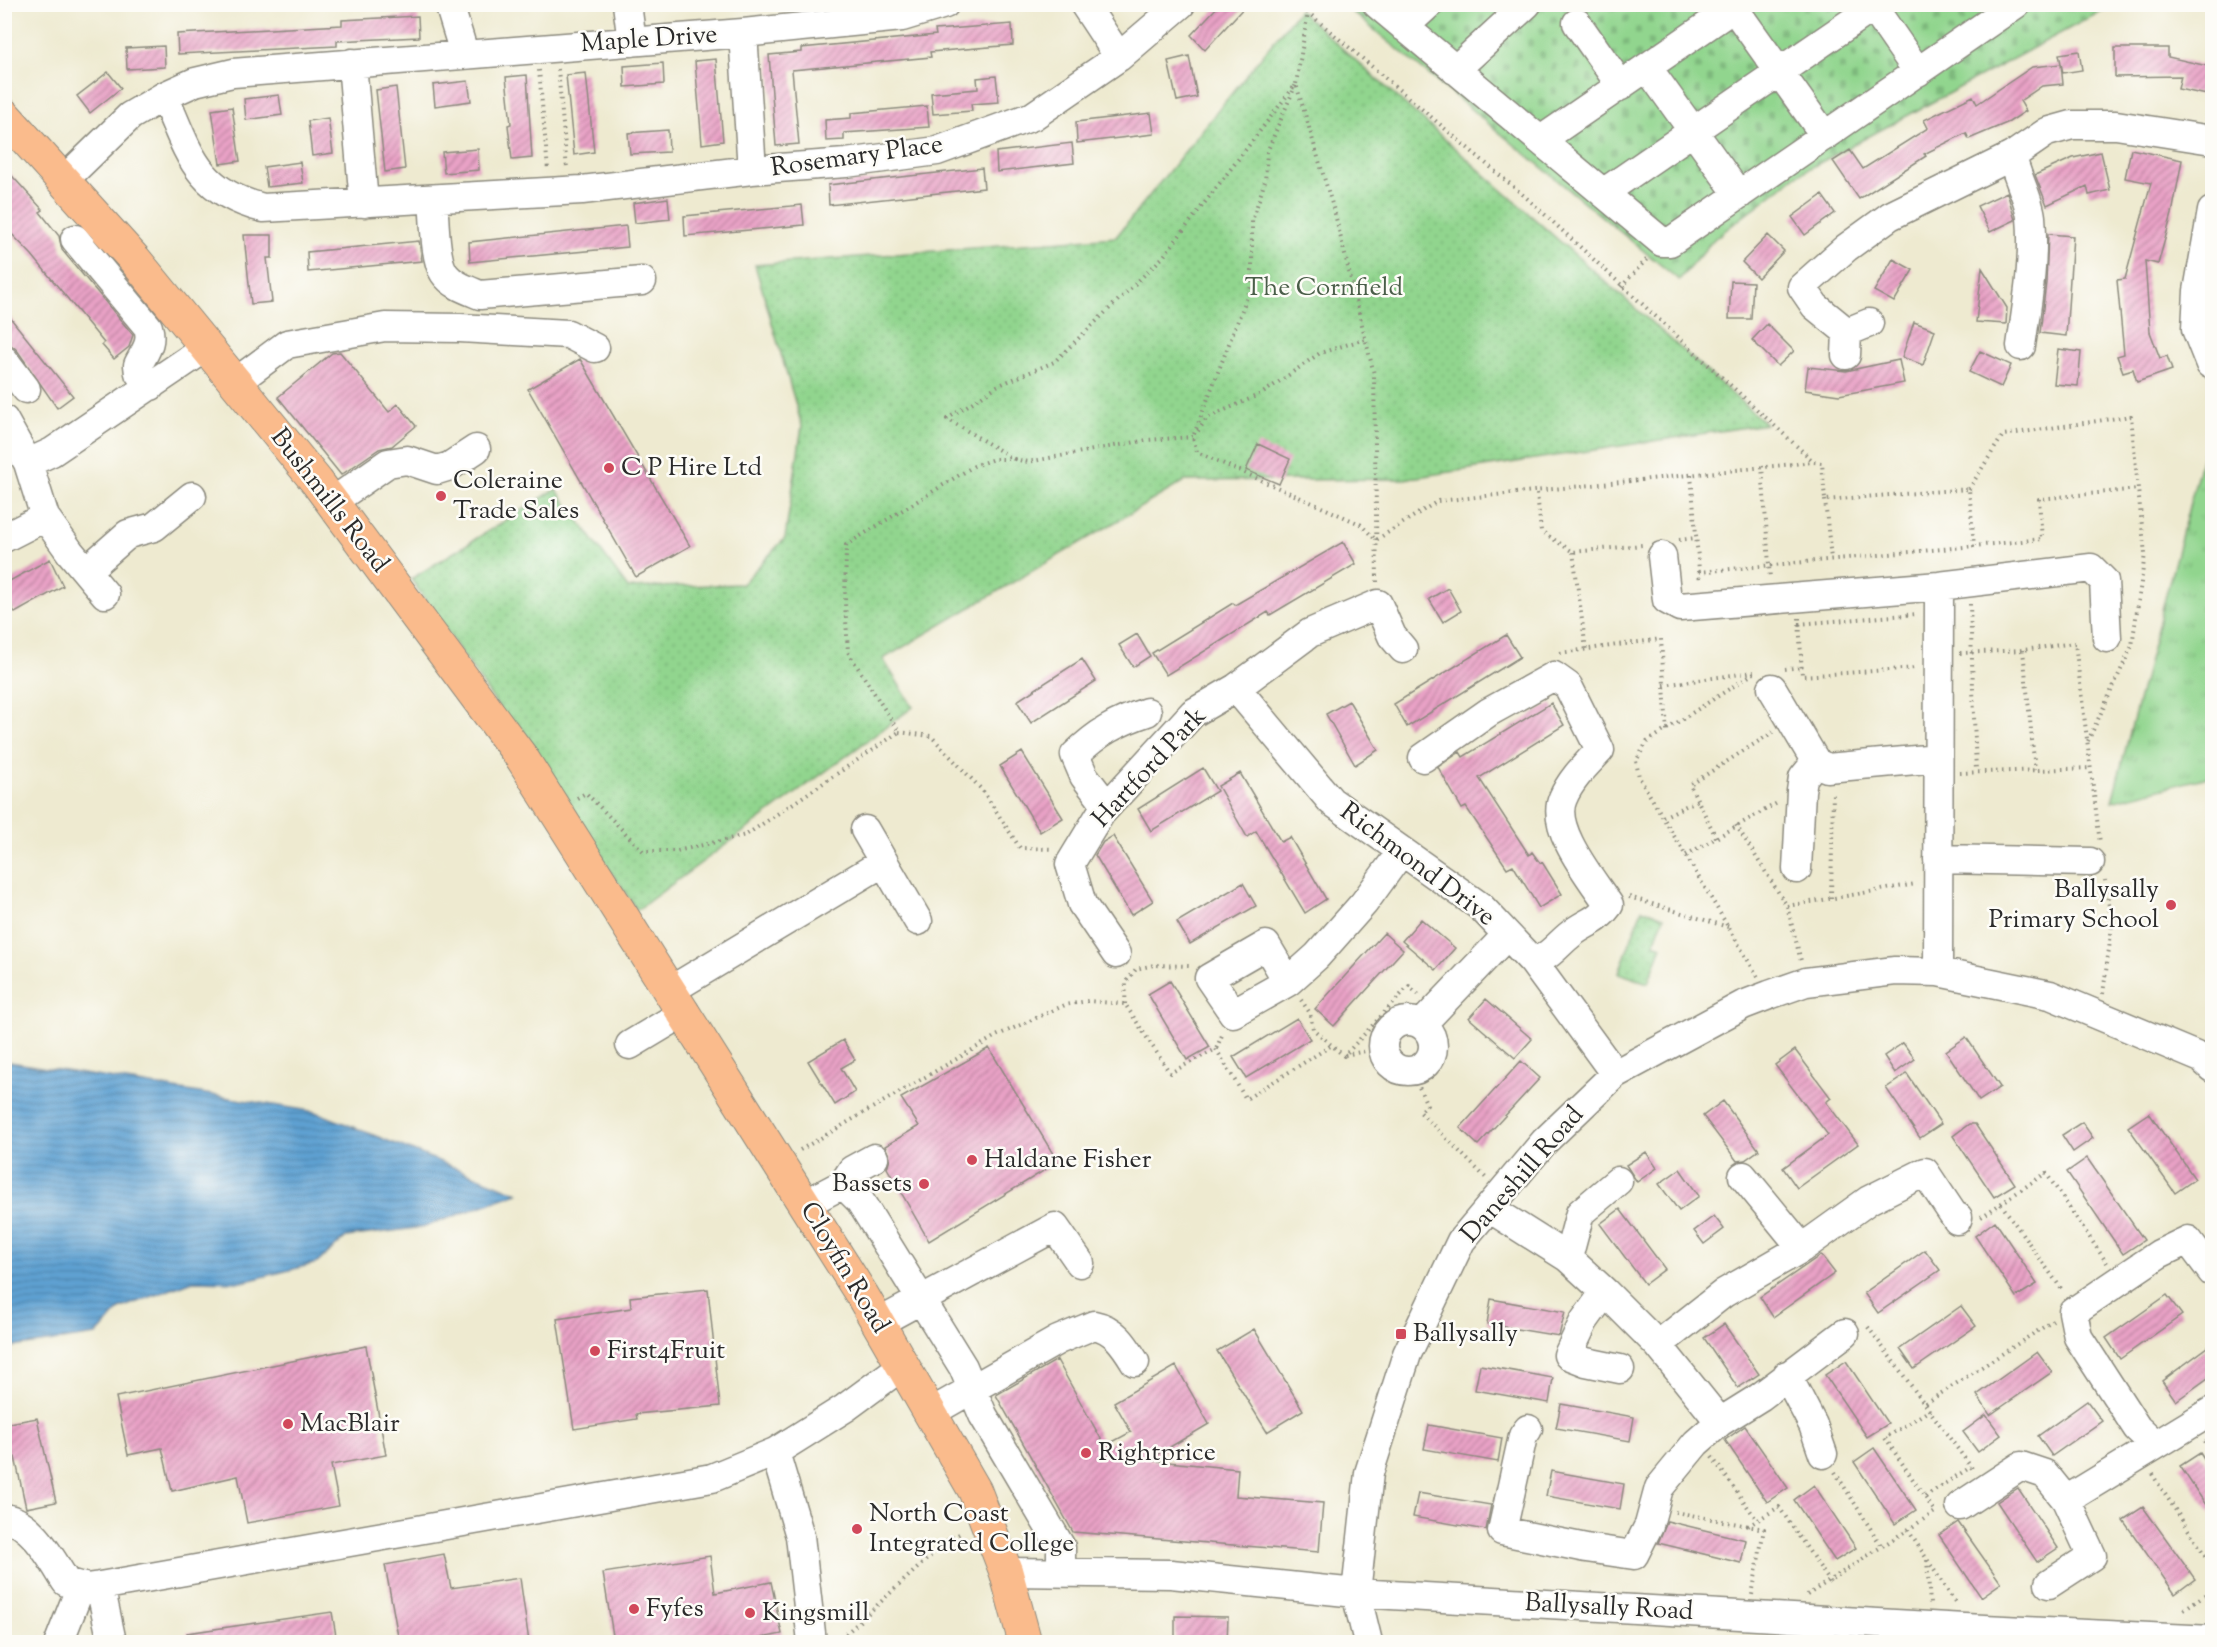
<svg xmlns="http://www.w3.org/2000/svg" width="2217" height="1647" viewBox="0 0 2217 1647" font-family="'Sorts Mill Goudy',serif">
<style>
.grass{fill:url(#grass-tufts);stroke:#5e805c;stroke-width:1.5}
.cemetery{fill:url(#cemetery-stones);stroke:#5e805c;stroke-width:1.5}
.park{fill:url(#park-dots);stroke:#5e805c;stroke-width:1.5}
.water{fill:url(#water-rules);stroke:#44667e;stroke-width:1.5}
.building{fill:url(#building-hatch)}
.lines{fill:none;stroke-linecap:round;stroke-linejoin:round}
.minor-casing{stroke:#8c8a7e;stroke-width:31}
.major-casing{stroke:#8c8a7e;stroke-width:35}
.path{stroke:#8c8a7e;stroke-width:4;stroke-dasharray:1.5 4.5;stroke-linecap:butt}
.minor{stroke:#fff;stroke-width:28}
.major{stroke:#fabb8c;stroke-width:33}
.poi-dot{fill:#d1495b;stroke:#fdfcf7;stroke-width:2}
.labels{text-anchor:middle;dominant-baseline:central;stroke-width:5;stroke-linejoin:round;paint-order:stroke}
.street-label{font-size:26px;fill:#2b2b2b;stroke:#fdfcf7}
.park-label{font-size:26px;fill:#4a5e49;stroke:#fdfcf7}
.poi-label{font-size:26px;fill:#2b2b2b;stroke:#fdfcf7;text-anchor:start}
</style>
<defs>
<pattern id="grass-tufts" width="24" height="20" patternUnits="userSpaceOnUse" patternTransform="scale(1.5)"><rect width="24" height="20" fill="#91d58e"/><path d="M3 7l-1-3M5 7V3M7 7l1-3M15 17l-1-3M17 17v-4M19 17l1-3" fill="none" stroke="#7db77b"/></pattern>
<pattern id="cemetery-stones" width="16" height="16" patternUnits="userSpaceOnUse" patternTransform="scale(1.5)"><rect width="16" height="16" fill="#91d58e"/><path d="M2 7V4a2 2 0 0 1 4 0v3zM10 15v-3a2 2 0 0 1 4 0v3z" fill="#7db77b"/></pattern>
<pattern id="park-dots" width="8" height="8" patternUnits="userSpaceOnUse" patternTransform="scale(1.5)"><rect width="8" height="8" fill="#91d58e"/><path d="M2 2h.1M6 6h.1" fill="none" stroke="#7db77b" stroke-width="1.8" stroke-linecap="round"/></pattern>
<pattern id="water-rules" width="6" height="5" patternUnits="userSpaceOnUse" patternTransform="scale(1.5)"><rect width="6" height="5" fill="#5ea1d2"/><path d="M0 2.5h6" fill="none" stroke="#4e83ab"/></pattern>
<pattern id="building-hatch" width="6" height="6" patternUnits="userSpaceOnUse" patternTransform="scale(1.5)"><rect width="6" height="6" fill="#e9a2c6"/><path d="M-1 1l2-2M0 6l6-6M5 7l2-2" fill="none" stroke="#bd84a1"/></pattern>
</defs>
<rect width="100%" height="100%" fill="#fdfcf7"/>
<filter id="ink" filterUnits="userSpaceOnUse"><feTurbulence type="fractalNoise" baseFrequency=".0167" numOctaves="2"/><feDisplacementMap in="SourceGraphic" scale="12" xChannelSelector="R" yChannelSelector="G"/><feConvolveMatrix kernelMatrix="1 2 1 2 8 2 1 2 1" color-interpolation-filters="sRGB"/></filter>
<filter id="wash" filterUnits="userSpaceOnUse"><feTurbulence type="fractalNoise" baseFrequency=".008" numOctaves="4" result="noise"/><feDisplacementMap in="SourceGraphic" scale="24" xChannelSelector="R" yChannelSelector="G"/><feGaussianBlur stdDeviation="1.35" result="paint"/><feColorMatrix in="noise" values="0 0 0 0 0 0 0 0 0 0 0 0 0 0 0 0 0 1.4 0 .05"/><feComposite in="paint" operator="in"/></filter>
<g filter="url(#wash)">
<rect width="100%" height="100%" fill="#eeead0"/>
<path class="grass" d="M2212 419V776L2112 801Z"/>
<path class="cemetery" d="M1344 5H2113L1797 175 1714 239 1679 280Z"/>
<path class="park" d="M1299 10 1766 424 1404 479 1185 481 883 659 913 707 637 910 411 579 556 489 628 588 742 584 785 538 802 426 755 265 1116 237Z
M1642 909 1664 917 1654 943 1662 946 1648 983 1619 973Z"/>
<path class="water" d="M4 1061 316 1112 518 1193 424 1227 346 1237 317 1263 242 1282 193 1281 121 1308 96 1335 5 1348Z"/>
<g id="blocks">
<path class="building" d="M1220 4H1247L1205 50 1191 35Z
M418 16 419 37 337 41V46L178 54 177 34 342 25V20Z
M1012 24 1013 45 930 52 931 57 792 70 799 144 776 146 769 55 801 52V48L936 35 935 30Z
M164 46 165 67 127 69 126 48Z
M2115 48H2168V57L2212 67V96L2178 89 2181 76 2115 77Z
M2079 51 2082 70 2063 73 2059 54Z
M1189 56 1197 97 1177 101 1168 61Z
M716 59 723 141 702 144 695 61Z
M663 63 664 84 625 87 624 66Z
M2061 64 2063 84 2042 86 2020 101 2026 111 2009 122 1969 139 1966 133 1924 154 1926 156 1859 199 1833 161 1850 150 1863 169 1928 128 1924 120 1973 96 1977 104 2032 67Z
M108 72 121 88 90 113 77 96Z
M586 73 594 152 574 155 566 75Z
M527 75 532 158 512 160 508 125 511 124 506 77Z
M996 76 999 102 971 104 972 111 933 114 931 93 978 89 977 78Z
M468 81 471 101 435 106 433 85Z
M396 87 405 169 385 172 376 90Z
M279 95 282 115 246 120 244 99Z
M927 106 929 127 844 133V140L826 141 825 120 851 118V113Z
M232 107 240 161 220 164 212 110Z
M1151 113 1154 134 1077 143 1076 122Z
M328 118 333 153 312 156 308 121Z
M668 130 669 152 630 154 628 133Z
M1072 143 1074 163 997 172 996 152Z
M478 149 479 170 444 173 442 152Z
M2131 149 2182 160 2172 214 2158 264 2145 261 2150 332 2160 358 2167 356 2172 370 2137 382 2133 369 2123 372 2117 356 2124 354 2117 280 2125 279 2151 183 2125 178Z
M2101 152 2110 190 2089 195 2087 186 2047 205 2035 175 2073 158Z
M300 162 303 183 267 187 264 167Z
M4 167 43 210 40 212 59 236 62 250 133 335 129 347 114 359 102 345 104 343 32 255 4 226Z
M982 168 984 188 829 205 828 185Z
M2007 192 2015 220 1990 232 1977 206Z
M1822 195 1835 213 1805 235 1792 217Z
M668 198 670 219 635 223 633 203Z
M802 205 804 225 685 236 684 216Z
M626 226 628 247 470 262 469 242Z
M2048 234 2073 236 2066 336 2040 333 2046 283Z
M244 235H272V258H267L272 302 251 304Z
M1768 235 1784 251 1758 278 1742 262Z
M419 241 422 261 308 272 307 252Z
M1893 259 1913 270 1894 302 1874 291Z
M1982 268 2007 308 2006 324 1976 322Z
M1731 281 1753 282 1751 319H1729Z
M4 310 73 396 57 408 17 350 4 339Z
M1914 322 1935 330 1923 365 1902 357Z
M1767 324 1794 351 1778 366 1752 340Z
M2058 349 2081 352 2078 386 2054 384Z
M1980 351 2011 365 2001 387 1969 372Z
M340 352 389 412 398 404 416 426 392 446 379 449 341 475 278 397 332 353Z
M580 359 690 546 636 577 528 389Z
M1899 360 1904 383 1839 395 1805 390 1808 367 1846 371Z
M1258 444 1290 459 1279 484 1246 470Z
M1343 542 1356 564 1270 615 1268 612 1166 675 1152 653 1233 603 1235 605Z
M50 559 63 586 15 613 4 592V584Z
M1448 588 1461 611 1443 622 1429 599Z
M1137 634 1150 656 1133 667 1119 645Z
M1506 635 1520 657 1407 727 1394 704Z
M1082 659 1096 681 1031 723 1017 701Z
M1349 701 1378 750 1355 765 1326 714Z
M1551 703 1564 725 1479 778 1529 855 1532 852 1540 863 1542 862 1562 894 1539 908 1513 865 1507 868 1466 807 1462 809 1438 767 1460 752 1463 757Z
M1022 752 1063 818 1040 832 1000 766Z
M1203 768 1217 791 1151 831 1138 809Z
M1240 773 1281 842 1290 837 1326 899 1305 913 1256 831 1247 837 1218 786Z
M1113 836 1153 901 1131 915 1095 855 1103 842Z
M1243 883 1256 906 1190 944 1177 922Z
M1421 919 1455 948 1436 970 1402 941Z
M1384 933 1403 950 1334 1026 1315 1009Z
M1170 981 1210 1047 1187 1060 1148 994Z
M1486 999 1532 1039 1515 1058 1469 1018Z
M1297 1018 1310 1039 1246 1078 1233 1057Z
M1966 1037 2000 1087 1979 1101 1946 1051Z
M843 1040 855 1060 841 1068 855 1092 835 1105 808 1061Z
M1903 1043 1915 1059 1895 1073 1884 1056Z
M989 1048 1058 1162 929 1241 887 1168 890 1158 885 1146 919 1126 901 1098Z
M1795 1050 1831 1098 1826 1102 1858 1144 1797 1188 1783 1168 1828 1135 1775 1065Z
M1521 1061 1540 1078 1478 1145 1460 1128Z
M1907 1074 1941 1124 1920 1138 1886 1088Z
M1723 1101 1759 1150 1745 1160 1737 1161 1703 1116Z
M2149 1113 2195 1179 2175 1193 2128 1127Z
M2082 1122 2093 1138 2073 1152 2062 1135Z
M1969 1124H1975L2015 1184 1994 1197 1953 1136Z
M1646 1152 1657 1168 1637 1182 1626 1165Z
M2087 1158 2144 1240 2123 1254 2067 1172Z
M1680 1169 1699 1196 1679 1211 1659 1184Z
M1620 1209 1665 1269 1645 1284 1600 1224Z
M1714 1216 1724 1229 1704 1244 1694 1231Z
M1995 1221 2037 1284 2016 1297 1975 1236Z
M1925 1250 1940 1270 1878 1313 1864 1293Z
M1821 1255 1835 1273 1773 1317 1760 1297Z
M708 1289 720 1406 636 1414 637 1419 574 1429 557 1319 631 1308 630 1297Z
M2167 1295 2182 1315 2120 1359 2106 1338Z
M1491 1299 1565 1312 1559 1336 1487 1324Z
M1961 1306 1976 1326 1914 1369 1900 1349Z
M1724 1324 1759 1374 1738 1388 1704 1338Z
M1254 1329 1303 1410 1267 1432 1217 1351Z
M2212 1344V1375L2176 1401 2162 1381Z
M366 1346 386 1455 331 1465 339 1506 247 1523 238 1476 172 1491 162 1448 128 1455 116 1397Z
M2037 1352 2052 1372 1990 1415 1977 1395Z
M1057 1360 1105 1446 1131 1432 1114 1402 1176 1366 1209 1424 1148 1460 1238 1469 1236 1496 1323 1503 1319 1552 1073 1532 996 1395Z
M1846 1361 1888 1424 1867 1437 1825 1375Z
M1480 1365 1553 1378 1549 1403 1475 1390Z
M2087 1401 2102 1421 2052 1456 2038 1436Z
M1561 1404 1634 1417 1630 1441 1556 1428Z
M1986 1415 2001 1435 1978 1452 1963 1432Z
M37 1418 56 1502 26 1508 15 1457 4 1459V1424Z
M1429 1425 1502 1438 1498 1462 1424 1449Z
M1745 1426 1788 1488 1767 1502 1725 1440Z
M1874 1448 1916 1510 1895 1524 1854 1462Z
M2200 1453 2212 1472V1514L2180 1466Z
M1551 1471 1624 1484 1620 1509 1546 1496Z
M1814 1485 1856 1548 1835 1561 1794 1500Z
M2018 1488 2058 1548 2037 1562 1997 1502Z
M1418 1493 1491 1505 1486 1530 1413 1517Z
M2143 1507 2195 1579 2175 1594 2123 1520Z
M1667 1521 1746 1540 1741 1563 1658 1543Z
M1958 1522 2001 1583 1981 1597 1939 1535Z
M444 1554 451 1588 520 1578 529 1642H399L385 1565Z
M710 1556 715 1593 771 1582 782 1634 740 1642H729L728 1639 705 1642H614L603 1573Z
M332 1612 337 1642H188L187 1633Z
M1175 1616 1228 1617 1227 1642H1175Z"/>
</g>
</g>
<g filter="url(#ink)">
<use href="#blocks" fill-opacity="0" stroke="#8c8a7e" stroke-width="1.5"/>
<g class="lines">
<g class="minor-casing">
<path id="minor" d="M449 4 464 53
M627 4 632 42
M1084 4 1119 57
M1377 4 1662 242H1670L2016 4
M1731 4 1825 136
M1871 4 1918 72
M1577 23 1621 86
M1404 27 1429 4
M743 33 752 170
M352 63 364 203
M1647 67 1739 195
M1455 70 1527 4
M164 96 195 82 233 73 743 33 902 17 945 4
M1541 140 1739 4
M2012 156C2016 176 2029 198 2031 217 2035 260 2027 304 2021 346
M64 180 130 116 164 96C189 153 196 191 263 208L582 190 752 170 846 163 937 151 1033 116 1119 57 1181 4
M1603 193 1878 4
M433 199C435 218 434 258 444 273 452 285 468 290 480 295L642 281
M75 239 148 327C153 343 145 351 138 365L139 373 151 386
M1847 332 1815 306 1802 287 1846 248 1890 216 2012 156 2047 132 2072 125H2116L2212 140
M1846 355 1847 332 1869 323
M4 360 26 389
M2210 364 2196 329 2198 291 2212 211
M236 382 287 344 385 327 460 328 568 334 595 348
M4 420 28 463 45 517 70 552 105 594
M28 463 52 452 207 347
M332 502 388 463 407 460 437 470 450 466 476 449
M4 538 45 517
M1662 556 1667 600 1680 607 1939 586 2091 568 2104 581 2107 638
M86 571 128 534 154 527 192 496
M1236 688 1331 801 1481 907 1533 962 1615 1074
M1772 688 1816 762 1827 768 1938 758
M1423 758 1489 712 1554 676 1568 686 1600 750C1586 765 1571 779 1563 798 1549 828 1592 879 1609 905 1597 922 1586 922 1571 934 1558 944 1550 957 1533 962
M1107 806 1084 776 1075 755C1097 733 1117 722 1147 712
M865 830 918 921
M1938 859 2090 862
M1797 869 1801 791 1803 778 1816 762
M1116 954 1082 904 1070 864 1101 813 1193 713 1236 688 1310 633 1378 604 1392 636 1403 649
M1938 972 1939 586
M1288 982 1266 945 1209 978 1233 1013 1288 982 1317 956 1364 903 1401 852
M671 990 884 862
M1383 1046a25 25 0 1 1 50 0a25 25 0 1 1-50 0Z
M1422 1024 1507 935
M630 1045 685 1012
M1743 1176 1802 1248
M843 1184 860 1201 963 1367 983 1415 1061 1547V1572
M805 1204 843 1184 852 1170 874 1158
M1489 1208 1568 1258 1605 1292 1658 1345 1720 1422 1696 1443 1659 1488 1649 1525 1634 1555 1586 1548 1502 1531 1523 1436 1528 1429
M1568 1258 1580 1213 1618 1181
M1605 1292 1584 1321 1568 1355 1586 1362 1620 1369
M878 1323 1055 1227 1080 1263
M1658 1345 1724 1293 1802 1248 1869 1200 1925 1172 1957 1220 1958 1217
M1787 1375 1813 1425 1823 1454
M930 1413 1058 1340 1094 1325C1115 1329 1125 1346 1135 1362
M1720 1422 1760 1397 1845 1333
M2155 1445 2137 1428 2078 1337 2073 1312 2159 1254 2188 1240 2212 1272
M775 1452 800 1536 812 1642
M2066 1500 2212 1411
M1960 1506 2021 1466 2045 1474 2066 1500 2092 1556 2049 1584
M4 1518C32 1521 52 1560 66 1582L86 1588 100 1586
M1006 1572 1171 1574 1356 1593 1964 1628 2212 1640
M59 1642 81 1586
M112 1642 100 1586 712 1478 775 1452 845 1408 902 1366
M1368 1642 1356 1593 1369 1473 1407 1354 1461 1241 1545 1141 1615 1074 1743 1005 1769 995 1806 982 1895 971 1938 972 2050 995 2201 1058 2212 1068"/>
</g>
<g class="major-casing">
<path id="major" d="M4 115 135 260 317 482 522 758 862 1295 975 1491 1006 1572 1025 1642"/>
</g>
<path class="path" d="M1298 4 1529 200 1813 461
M558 69 567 169
M539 70 548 170
M1621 287 1648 258
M1198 431 1207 418 1263 393 1320 353 1365 339
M1014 459 1028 462 1147 440 1193 437
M1762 466 1770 579
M1691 475 1700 582
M1537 493 1541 531 1573 552 1642 545
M1825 500 1831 559
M1679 540 1696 538
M1573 552 1586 650
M1699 572 1974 546
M1377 582 1374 374 1335 214 1296 84 1267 152 1265 181 1252 221V284L1193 437 1197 452 1360 524 1376 540 1438 501 1813 462 1822 463 1825 500 1969 489 1974 546 2042 539 2039 499 2138 489 2131 416 2003 435 1969 489
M1970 604 1976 772
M1799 618 1802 676 1917 668
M1799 624 1917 614
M2023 650 2035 770
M1560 653 1661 639 1667 731
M1960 653 2023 650 2075 643 2100 843
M1785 669 1802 667
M1754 673 1647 742 1636 761 1639 777 1758 977
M1664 685 1754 672
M899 732 931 736 983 791 1020 848 1054 849
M2088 741 2132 646 2145 554 2138 489
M1960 773 2091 768
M577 798 586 793 643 851H677L746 835 899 732 848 652 845 603 846 545 974 466 994 459H1014L947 419 997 386 1054 362 1163 257 1296 84 1308 13
M1663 817 1698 800
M1736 825 1787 906 1801 961
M1716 837 1690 785 1773 732
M1686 855 1779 802
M1629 897 1728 927
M1831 898 1833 791
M1787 906 1916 884
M2103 994 2112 926 2105 880
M1301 1000 1310 1013 1313 1029 1344 1056 1409 986 1419 995
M1125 1004 1126 982 1136 969 1154 965 1189 966
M1216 1049 1246 1099 1332 1045
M1345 1055 1382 1048
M1412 1071 1427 1105 1420 1112 1486 1178
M800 1150 996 1036 1065 1005 1088 1001 1125 1004 1170 1073 1216 1049 1223 1033
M2001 1204 2063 1291
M1981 1217 2046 1173 2107 1263
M1868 1327 1974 1471
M1926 1403 2053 1321
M2204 1441 2212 1453
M1712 1457 1757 1520
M1835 1472 1882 1547
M2152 1474 2212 1566
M1925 1496 1971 1467
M1675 1512 1764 1529 1752 1595
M1748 1526 1779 1507 1830 1582
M1908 1530 1957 1605
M1927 1560 1930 1604
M1807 1595 1935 1512 1885 1438 1930 1410
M2184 1609 2212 1590
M837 1642 948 1540 963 1532"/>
<use href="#minor" class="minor"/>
<use href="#major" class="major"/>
</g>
</g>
<g class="poi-dot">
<circle cx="609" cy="468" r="6"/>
<circle cx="441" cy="496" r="6"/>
<circle cx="2171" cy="905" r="6"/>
<circle cx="972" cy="1160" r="6"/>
<circle cx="924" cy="1184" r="6"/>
<rect x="1395" y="1328" width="12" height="12" rx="3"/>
<circle cx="595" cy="1351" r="6"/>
<circle cx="288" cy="1424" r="6"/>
<circle cx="1086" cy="1453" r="6"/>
<circle cx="857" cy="1529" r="6"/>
<circle cx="634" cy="1609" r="6"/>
<circle cx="750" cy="1613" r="6"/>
</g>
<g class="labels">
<g class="street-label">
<text transform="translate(649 40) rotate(-4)">Maple Drive</text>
<text transform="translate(857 157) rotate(-8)">Rosemary Place</text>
<text transform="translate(329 501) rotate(52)">Bushmills Road</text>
<text transform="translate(1150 768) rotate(-47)">Hartford Park</text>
<text transform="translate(1417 865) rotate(37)">Richmond Drive</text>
<text transform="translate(1523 1175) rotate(-49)">Daneshill Road</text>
<text transform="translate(844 1268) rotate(59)">Cloyfin Road</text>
<text transform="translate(1609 1608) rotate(3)">Ballysally Road</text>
</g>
<g class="park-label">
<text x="1324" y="288">The Cornfield</text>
</g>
<g class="poi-label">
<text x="621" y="468">C P Hire Ltd</text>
<text x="453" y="481">Coleraine<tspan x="453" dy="30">Trade Sales</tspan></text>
<text x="2159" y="890" text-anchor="end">Ballysally<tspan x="2159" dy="30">Primary School</tspan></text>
<text x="984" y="1160">Haldane Fisher</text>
<text x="912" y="1184" text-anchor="end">Bassets</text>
<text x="1413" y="1334">Ballysally</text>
<text x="607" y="1351">First4Fruit</text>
<text x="300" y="1424">MacBlair</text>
<text x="1098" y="1453">Rightprice</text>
<text x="869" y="1514">North Coast<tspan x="869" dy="30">Integrated College</tspan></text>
<text x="646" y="1609">Fyfes</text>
<text x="762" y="1613">Kingsmill</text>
</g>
</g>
<rect width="2217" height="1647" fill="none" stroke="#fdfcf7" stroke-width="24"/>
</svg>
